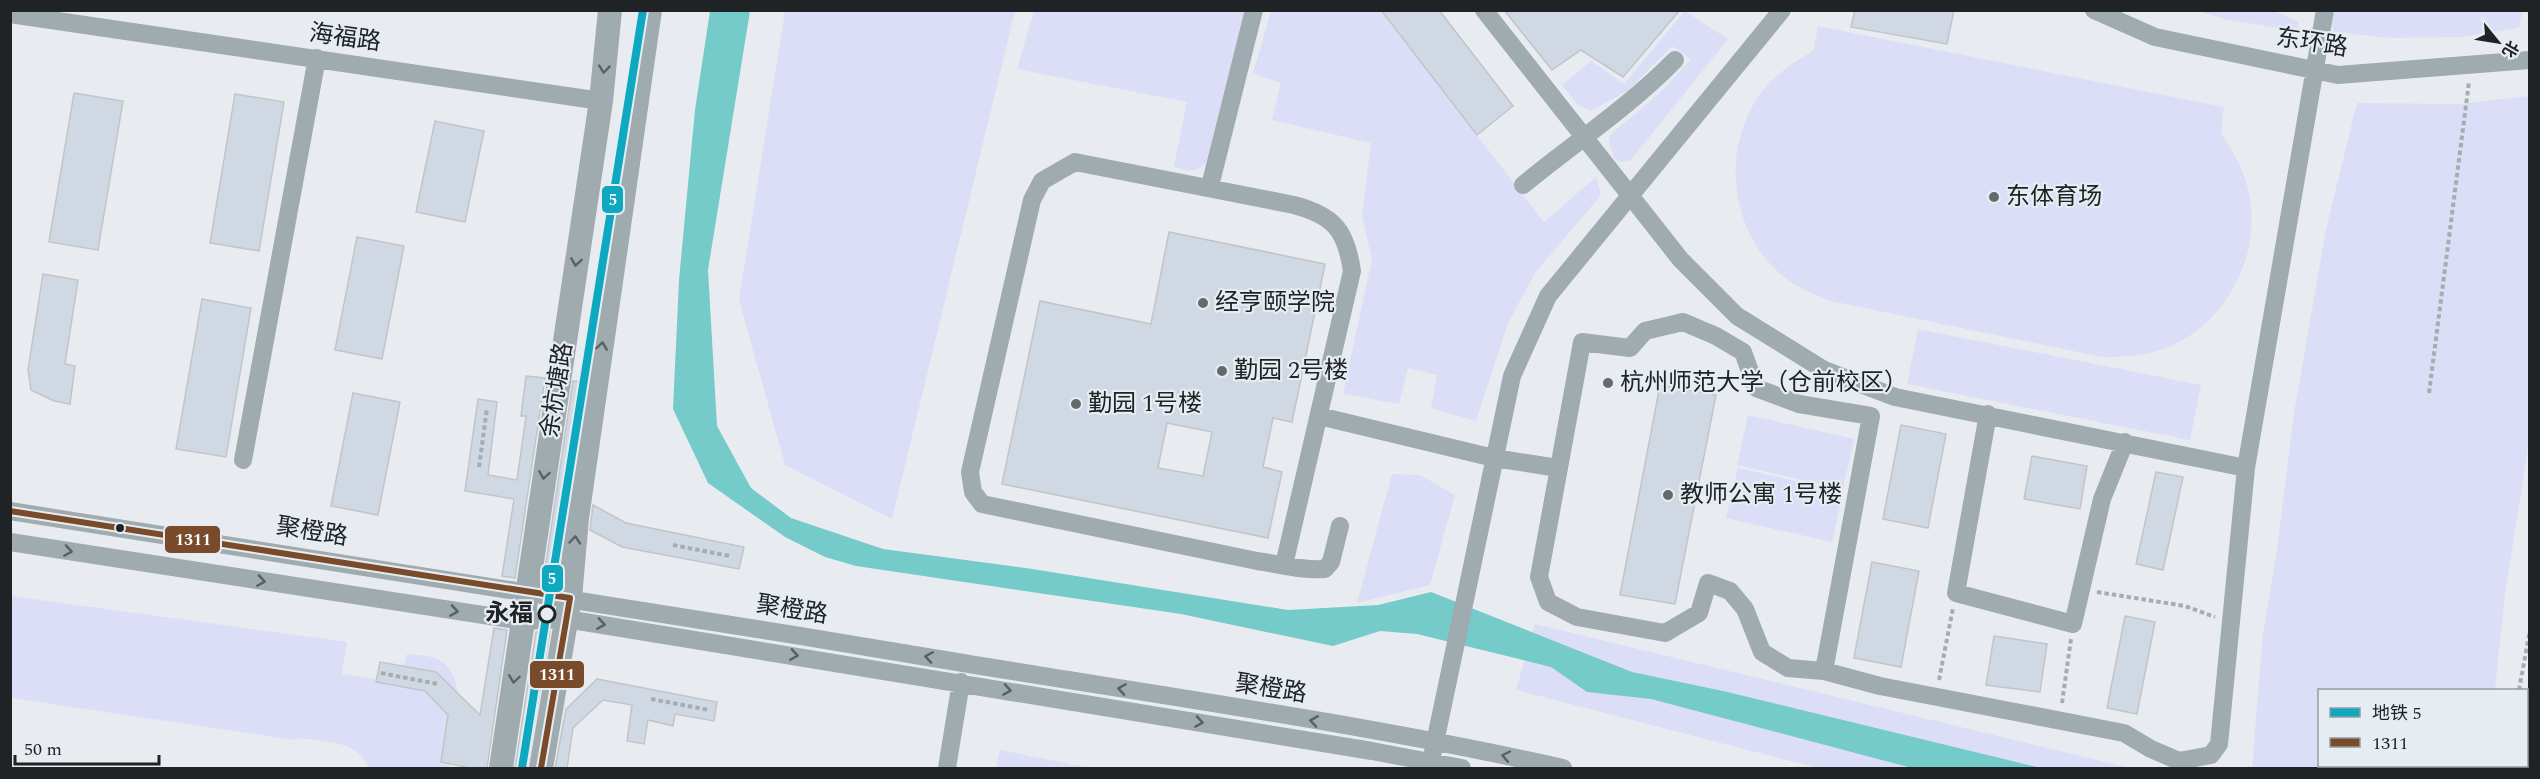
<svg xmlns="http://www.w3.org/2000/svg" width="2540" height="779" viewBox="0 0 2540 779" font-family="Spectral,'Noto Sans SC',serif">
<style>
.green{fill:#dcddf7}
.water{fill:#75cbc9}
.building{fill:#d0d8e4;stroke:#c2c4c8;stroke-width:1.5;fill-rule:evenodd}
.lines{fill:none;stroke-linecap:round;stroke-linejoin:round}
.path{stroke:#a5adb0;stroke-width:4;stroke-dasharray:4.5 3;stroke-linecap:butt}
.minor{stroke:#9fabaf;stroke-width:18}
.major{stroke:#a0abaf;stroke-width:24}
.bus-1-casing{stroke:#e5edf3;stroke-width:10}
.bus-1{stroke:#7a4b2a;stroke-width:6}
.metro-1-casing{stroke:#e5edf3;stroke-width:12}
.metro-1{stroke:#0ea9c0;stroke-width:8}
.oneway{stroke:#5a6063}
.oneway2{stroke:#596063}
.poi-dot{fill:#66696c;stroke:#e5edf3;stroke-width:2}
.bus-dot{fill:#202325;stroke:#e5edf3;stroke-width:2}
.stop-dot{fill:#e5edf3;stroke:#202325;stroke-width:3}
.labels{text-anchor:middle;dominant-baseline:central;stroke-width:4.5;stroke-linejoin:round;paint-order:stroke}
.street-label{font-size:24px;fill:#202325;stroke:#e5edf3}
.poi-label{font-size:24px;fill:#202325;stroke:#e5edf3;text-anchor:start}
.stop-label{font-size:24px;font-weight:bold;fill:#202325;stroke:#e5edf3;text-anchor:end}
.line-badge{stroke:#e5edf3;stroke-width:2}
.badge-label{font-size:16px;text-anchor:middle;font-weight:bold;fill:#fff}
</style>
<rect width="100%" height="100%" fill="#e8ecf0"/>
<path class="green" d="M785 11H1015L892 519 785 465 739 300Z
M1034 11H1245L1206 163C1195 173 1188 172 1174 166L1187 102 1017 69Z
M1271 11H1381L1544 222 1596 177 1601 195 1535 273 1508 323 1476 421 1431 408 1437 375 1408 368 1399 404 1343 394 1372 259 1362 216 1371 143 1272 120 1281 83 1253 73Z
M1685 11 1728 39 1631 160 1619 162 1614 158 1609 142 1610 135 1663 90 1691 59 1672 46 1629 90 1591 111 1578 105 1562 85 1591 61 1624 84Z
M2198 11H2273L2299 22 2297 31 2224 19Z
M2334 11H2522L2519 28 2460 37 2391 38 2334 32 2331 22Z
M1818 26 2224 107 2221 133C2231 149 2241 164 2246 182 2266 247 2230 323 2166 348 2145 356 2124 357 2102 357L1831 301C1814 294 1797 288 1783 276 1728 231 1720 144 1764 89 1778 72 1796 61 1814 50Z
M2529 96V442L2505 594 2495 690H2320V766H2482V768H2252L2263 634 2277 549 2294 413 2326 229 2357 103 2458 104Z
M1918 329 2201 385 2190 440 1907 384Z
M1748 415 1854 439 1843 489 1737 465Z
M1738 468 1843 492 1832 542 1726 518Z
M1392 474 1420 475 1455 495 1430 585 1357 603Z
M11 596 347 642 342 674 400 683 407 654C415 655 426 655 435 658 473 672 453 738 449 768H368C360 740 321 741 297 738L295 740 11 698Z
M1535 624 2130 768H1818L1516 690Z
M1000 750 1091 768H996Z"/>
<path class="water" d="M710 11H750L708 270 717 426 751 488 791 518 883 549 1026 568 1288 610 1378 605 1431 592 1632 672 1723 691 2041 768H1912L1651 699 1587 692 1551 667 1417 634 1380 631 1333 646 1181 614 856 566 825 557 785 537 708 483 673 409 679 280 695 110Z"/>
<path class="building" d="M1381 10H1439L1513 106 1477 135Z
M1504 10H1680L1623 77 1581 50 1552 70Z
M1855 10H1954L1947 44 1851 27Z
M74 93 123 101 98 250 49 242Z
M235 94 284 102 259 251 210 243Z
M435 121 484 131 465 222 416 212Z
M1169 232 1325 264 1292 422 1273 418 1263 467 1282 472 1268 538 1002 484 1040 301 1151 324ZM1167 423 1212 432 1203 476 1158 468Z
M357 237 404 246 382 359 335 350Z
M43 274 78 280 65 364 75 366 70 404 54 401 31 390 28 370Z
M202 299 251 308 226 457 176 449Z
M526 376 545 378 515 578 502 576 514 499 465 491 478 399 497 402 488 475 517 480 526 416H521Z
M573 381 582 382 563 516 557 585 543 583Z
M1660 385 1716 395 1675 604 1620 595Z
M353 393 400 402 378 515 331 506Z
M1901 425 1946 434 1928 528 1883 519Z
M2032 456 2087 466 2080 509 2024 499Z
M2156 472 2183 477 2163 570 2136 564Z
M593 505 626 523 744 547 739 569 622 547 590 530Z
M1872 562 1919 571 1901 667 1854 658Z
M2125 616 2155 622 2137 714 2107 708Z
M494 628 507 630 487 768H470L441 762 448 715 425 691 376 682 380 662 436 672 480 715Z
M550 631 527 768H515L536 632Z
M1994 636 2047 644 2040 692 1986 685Z
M597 679 717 702 714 721 675 714 673 726 648 720 644 744 627 741 632 705 603 700 573 728 567 768H555L566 709Z"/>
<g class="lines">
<path class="path" d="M2429 393 2469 82
M479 467 487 408
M673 545 730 556
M2097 592 2185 606 2215 617
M381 673 438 684
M1939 680 1953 608
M2519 690 2530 630
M651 699 709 710
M2062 703 2071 639
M2521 768V766"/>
<path class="minor" d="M1484 10 1681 260 1737 316 1824 370 1895 397 2246 468
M2094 10 2155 37 2338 75 2530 60
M10 14 601 101
M1523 185C1574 143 1629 107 1675 60
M1210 186 1254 10
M1988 414 1956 593 2073 624 2102 499 2125 442
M1319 416 1494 458 1558 468
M243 460 317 58
M10 511C329 559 646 610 963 663 1163 696 1365 724 1563 768
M10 542 522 621 566 619 1372 751 1462 768
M1284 565 1352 271C1346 231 1335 216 1294 205L1075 162 1042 181 1032 200 970 472 973 492 982 504 1257 561C1279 564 1303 571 1325 569L1331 562 1340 526
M1824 671 1871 416 1799 404 1756 388 1743 352 1716 336 1683 322 1645 331 1630 348 1582 342 1539 577 1548 602 1577 617 1665 633 1699 613 1708 583 1730 591 1745 609 1762 652 1788 668 1824 671 1880 686 2124 733 2151 749 2179 761 2211 755 2219 744 2246 468 2325 10
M1433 752 1512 376 1548 296 1782 10
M947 768 961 682"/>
<path class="major" d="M501 768 601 101 610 10
M541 768 570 598 577 518 650 10"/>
<g class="bus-1-casing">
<path id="bus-1" d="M10 511 570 598 541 768"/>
</g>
<use href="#bus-1" class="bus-1"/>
<g class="metro-1-casing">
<path id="metro-1" d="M522 768 643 10"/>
</g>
<use href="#metro-1" class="metro-1"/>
</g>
<defs><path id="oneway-chevron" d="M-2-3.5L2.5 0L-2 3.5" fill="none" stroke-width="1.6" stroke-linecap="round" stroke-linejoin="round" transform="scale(1.5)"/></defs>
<g class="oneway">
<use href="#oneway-chevron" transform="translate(604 69) rotate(96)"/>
<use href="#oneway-chevron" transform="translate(576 262) rotate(99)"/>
<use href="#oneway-chevron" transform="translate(602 346) rotate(-82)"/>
<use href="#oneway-chevron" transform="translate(544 475) rotate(99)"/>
<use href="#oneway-chevron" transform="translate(575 540) rotate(-85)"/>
<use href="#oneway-chevron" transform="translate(514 679) rotate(98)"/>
</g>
<g class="oneway2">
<use href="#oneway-chevron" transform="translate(68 551) rotate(9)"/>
<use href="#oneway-chevron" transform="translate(261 581) rotate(9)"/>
<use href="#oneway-chevron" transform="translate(454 611) rotate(9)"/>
<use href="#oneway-chevron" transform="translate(601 624) rotate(9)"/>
<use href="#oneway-chevron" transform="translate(794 655) rotate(9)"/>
<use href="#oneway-chevron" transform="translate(929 657) rotate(-171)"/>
<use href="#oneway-chevron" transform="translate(1122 689) rotate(-171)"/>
<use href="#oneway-chevron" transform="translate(1007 690) rotate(9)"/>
<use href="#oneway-chevron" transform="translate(1314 721) rotate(-171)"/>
<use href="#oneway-chevron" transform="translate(1199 722) rotate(9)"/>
<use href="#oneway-chevron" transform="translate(1506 756) rotate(-168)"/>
</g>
<g class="poi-dot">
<circle cx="1994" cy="197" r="6"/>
<circle cx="1203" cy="303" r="6"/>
<circle cx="1222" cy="371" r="6"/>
<circle cx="1608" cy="383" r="6"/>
<circle cx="1076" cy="404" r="6"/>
<circle cx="1668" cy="495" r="6"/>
</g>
<circle class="bus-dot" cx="120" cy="528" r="5"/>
<circle class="stop-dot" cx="547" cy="614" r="8"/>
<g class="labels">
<g class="street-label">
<text transform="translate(345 38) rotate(8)">海福路</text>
<text transform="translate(2312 43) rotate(9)">东环路</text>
<text transform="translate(557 390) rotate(-81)">余杭塘路</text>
<text transform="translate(312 532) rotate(9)">聚橙路</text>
<text transform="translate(792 610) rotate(9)">聚橙路</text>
<text transform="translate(1271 689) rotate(9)">聚橙路</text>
</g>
<g class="poi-label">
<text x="2006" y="197">东体育场</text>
<text x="1215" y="303">经亨颐学院</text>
<text x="1234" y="371">勤园 2号楼</text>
<text x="1620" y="383">杭州师范大学（仓前校区）</text>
<text x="1088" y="404">勤园 1号楼</text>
<text x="1680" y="495">教师公寓 1号楼</text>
</g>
<g class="stop-label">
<text x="533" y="614">永福</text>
</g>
</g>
<g class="line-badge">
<rect x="601" y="185" width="23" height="29" rx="6" fill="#0ea9c0"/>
<rect x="164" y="525" width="57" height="29" rx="6" fill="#7a4b2a"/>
<rect x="541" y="564" width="23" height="29" rx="6" fill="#0ea9c0"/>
<rect x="529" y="660" width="56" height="29" rx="6" fill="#7a4b2a"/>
</g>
<g class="badge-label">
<text x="613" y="205">5</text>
<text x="193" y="545">1311</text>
<text x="552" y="584">5</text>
<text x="557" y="680">1311</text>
</g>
<rect width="2540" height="779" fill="none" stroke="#202325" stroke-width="24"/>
<rect x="2318" y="689" width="210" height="78" fill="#e5edf3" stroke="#969ca1" stroke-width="1.5"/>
<rect x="2330" y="708" width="30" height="9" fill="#0ea9c0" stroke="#969ca1" stroke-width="1.5"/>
<text x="2372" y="719" font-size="18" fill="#202325">地铁 5</text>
<rect x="2330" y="738" width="30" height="9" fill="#7a4b2a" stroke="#969ca1" stroke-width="1.5"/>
<text x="2372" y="749" font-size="18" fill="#202325">1311</text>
<g transform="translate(2498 42) rotate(120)" stroke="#e5edf3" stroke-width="4.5" paint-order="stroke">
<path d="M0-4.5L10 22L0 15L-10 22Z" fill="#202325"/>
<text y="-9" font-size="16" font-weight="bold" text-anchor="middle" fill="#202325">北</text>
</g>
<path d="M15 755v9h144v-9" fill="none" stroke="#202325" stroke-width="3"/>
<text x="24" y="755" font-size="18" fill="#202325" stroke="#e5edf3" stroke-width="4.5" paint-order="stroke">50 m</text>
</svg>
